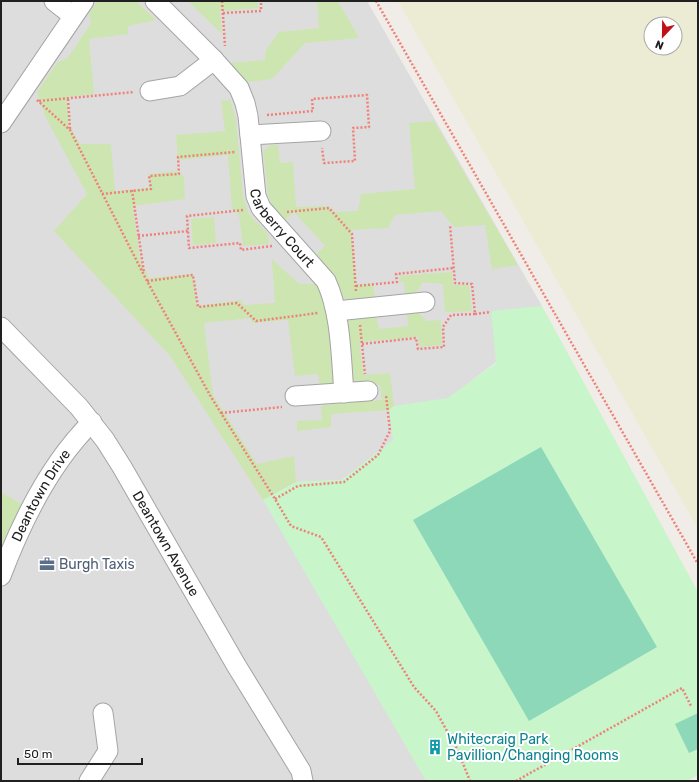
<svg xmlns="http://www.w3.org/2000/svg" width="699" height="782" viewBox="0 0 699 782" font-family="Rubik,sans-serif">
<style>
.residential{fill:#dedddd}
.farmland{fill:#ececd4;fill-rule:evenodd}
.grass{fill:#cde5b1}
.park{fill:#c8f5ca}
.pitch{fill:#8cd8b8}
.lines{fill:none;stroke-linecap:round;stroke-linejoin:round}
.minor-casing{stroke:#a4a4a4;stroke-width:21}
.path{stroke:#ee8179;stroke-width:2.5;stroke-dasharray:2 2;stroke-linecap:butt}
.minor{stroke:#fff;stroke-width:19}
.labels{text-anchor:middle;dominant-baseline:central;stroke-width:4;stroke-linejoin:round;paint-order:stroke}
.street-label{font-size:14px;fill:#202020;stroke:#fff}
.service-label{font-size:14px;fill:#4e5e75;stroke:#fff;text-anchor:start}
.culture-label{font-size:14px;fill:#0d838f;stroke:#fff;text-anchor:start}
</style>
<rect width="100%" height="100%" fill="#f0ece7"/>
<path class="residential" d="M1 1H367L542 306 496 362 342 480 296 482 427 781H1Z"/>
<path class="farmland" d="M398 1H698V529ZM651 24H675V48H651Z"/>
<path class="grass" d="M97 1H136L156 20 128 26V34L89 39 94 94 67 97 69 125 80 144H111L115 191 150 188 149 174 177 171 184 177 185 199 133 206 140 260 149 278 193 274 197 306 242 300 243 305 275 303 272 259 299 284H320L326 299 334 383 332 387 321 390 318 374 295 376 288 320 252 323 251 318 204 323 213 395 257 464 294 456 296 482 263 500 170 356 54 231 87 194 46 118 37 92 57 63 68 58 91 23 89 14Z
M188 1H257L259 8 220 11 222 34Z
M317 1H338L359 38 305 43 272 79 247 82 230 63 265 60 266 50 279 32 319 28Z
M230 100 236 120 243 196 249 214 268 234 269 244 243 246 239 215 232 209 228 155 178 160 176 135 225 131 221 101Z
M434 121 518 265 492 269 485 225 454 227 441 211 395 215 388 228 351 230 356 284H373L375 297 372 301C366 301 359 303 353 302 339 300 338 282 331 272 327 267 320 261 315 256L325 246 294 212 283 222 272 207 268 194 263 151 271 145H278L280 163 293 162 296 207 328 206 334 212 358 211 361 194 415 189 409 123Z
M214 217 216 243 193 245 191 219Z
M452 272 453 285H469L472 311 445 312 443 284 422 282C420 290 417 293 409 295L405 293 404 282H399L400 276Z
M410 311C418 311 422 315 426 321L441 320 442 345 420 347 418 337 359 342 364 375 390 373 394 406 389 410 331 414V427L297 431V421L322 420 321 407 324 405 382 400 380 385C368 386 358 387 350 377L344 329 347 322 354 318 376 315 379 329 408 326 407 314Z
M1 492 23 505 9 528 1 547Z"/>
<path class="park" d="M542 306 698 592V775L687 781H426L263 500 296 482 342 480 393 440 389 410 394 406 448 398 496 363 491 311Z"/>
<path class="pitch" d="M541 447 657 647 529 721 413 520Z
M698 713V749L689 753 675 724Z"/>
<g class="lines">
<g class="minor-casing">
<g id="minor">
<path d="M54 1 73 16"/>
<path id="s1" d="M155 1 214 60 239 88 245 103 248 116 256 196 261 208 326 281C341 313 341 357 344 393"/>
<path d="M150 91 180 86 214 60"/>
<path d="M1 123 84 1"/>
<path d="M250 135 321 131"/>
<path d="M336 311 425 302"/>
<path id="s2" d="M1 327 79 407 105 440 122 467 236 665 301 771 303 781"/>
<path d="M295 396 368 391"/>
<path id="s3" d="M1 576C21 523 51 462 92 422"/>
<path d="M89 781 108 751 103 713"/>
</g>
</g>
<path class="path" d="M222 1 225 46
M376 1 698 564
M223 13 261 11V1
M68 99 70 129
M37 100 70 130 147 281 211 397 275 499 291 526 321 537 414 687 436 711 458 751 470 781
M39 101 134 92
M267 115 313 111 312 99 367 95 369 127 353 128 355 161 324 163 322 148
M132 190 144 273
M102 194 151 189 149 176 179 174 178 157 235 152
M243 210 187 216 189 248 240 243 241 250 272 246
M287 212 329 208 352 234 356 292
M138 236 188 231
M147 281 193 275 198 307 237 303 256 321 318 313
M356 286 397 282 396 274 454 268
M475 314 491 312
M360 325 365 374
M362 344 416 338 418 349 444 347 443 327 451 315 475 314 472 284 455 283 450 225
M221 413 282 407
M275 499 298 486 344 482 378 455 390 431 386 395
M516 781 682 688 691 706"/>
<use href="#minor" class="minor"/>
</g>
<defs>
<g id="office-bare" transform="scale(1.2)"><path d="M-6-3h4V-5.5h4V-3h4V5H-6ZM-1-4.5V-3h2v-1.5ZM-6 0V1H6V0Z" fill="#5c6f8a" stroke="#fff" stroke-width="2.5" paint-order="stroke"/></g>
<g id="building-bare" transform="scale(1.2)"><path d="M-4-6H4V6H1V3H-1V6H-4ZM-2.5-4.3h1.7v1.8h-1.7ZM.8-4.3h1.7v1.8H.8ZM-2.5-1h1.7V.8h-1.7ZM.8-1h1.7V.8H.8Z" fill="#0f9aa8" stroke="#fff" stroke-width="2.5" paint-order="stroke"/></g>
</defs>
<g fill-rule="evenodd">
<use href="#office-bare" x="47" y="564"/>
<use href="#building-bare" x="435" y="747"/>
</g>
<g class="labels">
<g class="street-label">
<text stroke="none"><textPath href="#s1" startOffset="272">Carberry Court</textPath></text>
<text stroke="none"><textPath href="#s3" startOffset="90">Deantown Drive</textPath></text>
<text stroke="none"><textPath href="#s2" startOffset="274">Deantown Avenue</textPath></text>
</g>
<g class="service-label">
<text x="59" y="564">Burgh Taxis</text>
</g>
<g class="culture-label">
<text x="447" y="739">Whitecraig Park<tspan x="447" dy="16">Pavillion/Changing Rooms</tspan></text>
</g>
</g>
<rect width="699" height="782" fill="none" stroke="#202020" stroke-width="4"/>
<g transform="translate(663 36) rotate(202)"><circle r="19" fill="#ffffff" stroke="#a6a6a6"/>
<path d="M0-3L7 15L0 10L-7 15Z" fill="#bf1117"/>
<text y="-6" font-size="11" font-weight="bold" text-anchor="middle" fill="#202020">N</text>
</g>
<path d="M18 758v6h124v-6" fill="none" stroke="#202020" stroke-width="2"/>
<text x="24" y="758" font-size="12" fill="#202020" stroke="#ffffff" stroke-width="3" paint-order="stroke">50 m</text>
</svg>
